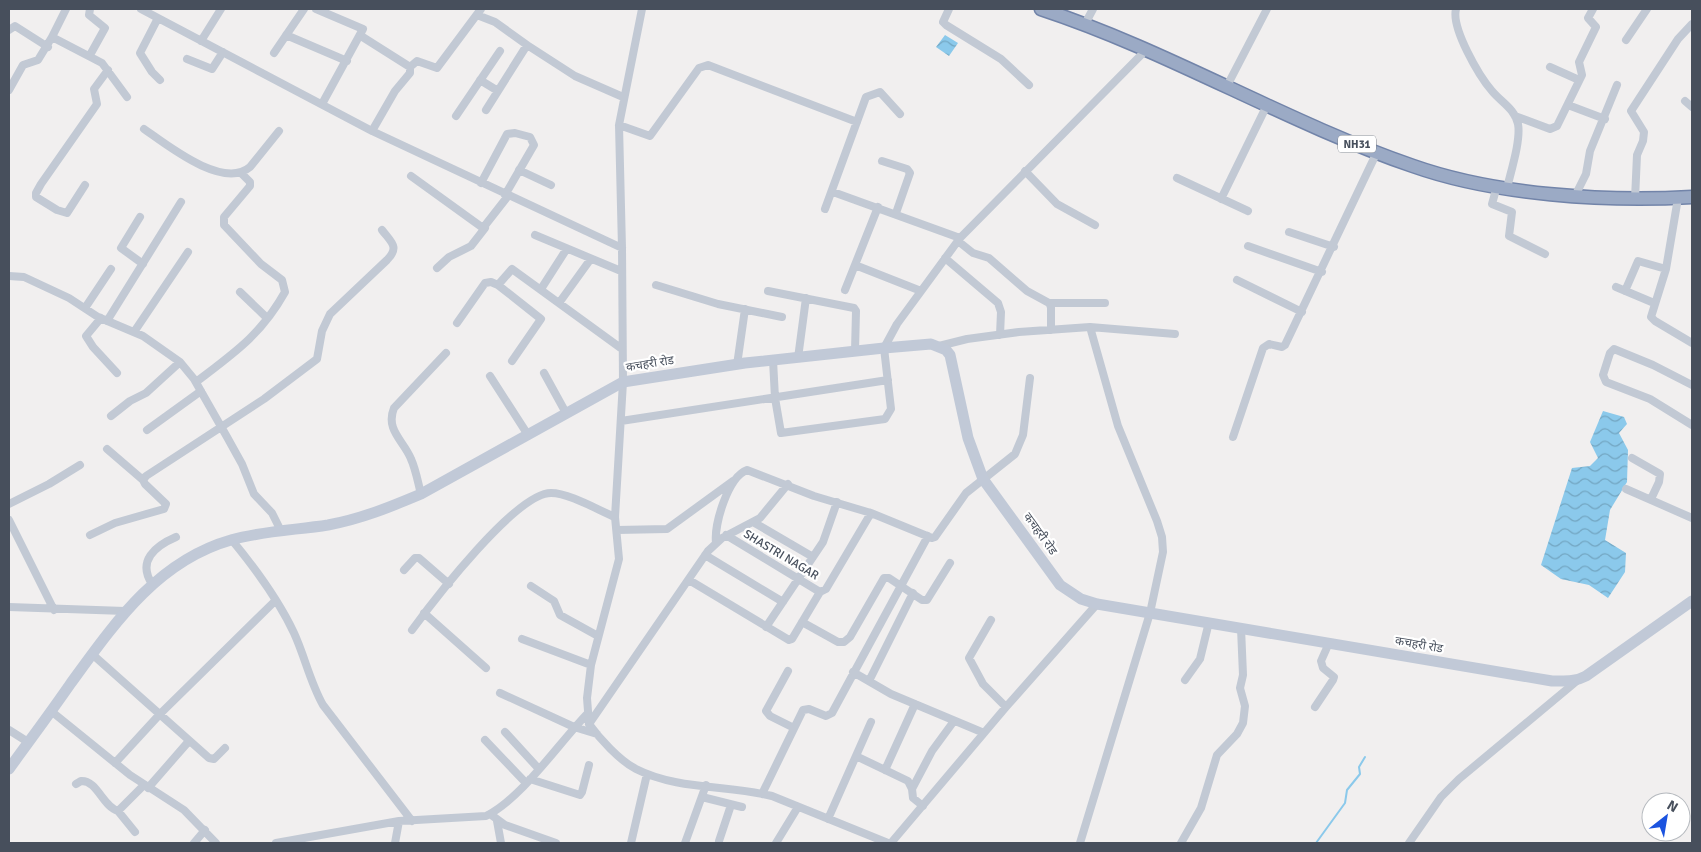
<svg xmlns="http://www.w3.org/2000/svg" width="1701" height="852" viewBox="0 0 1701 852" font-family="Signika,'Noto Sans Devanagari',sans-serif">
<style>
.water{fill:url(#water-waves)}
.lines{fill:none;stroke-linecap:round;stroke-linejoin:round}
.stream{stroke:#8bc9eb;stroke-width:2}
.trunk-casing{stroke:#7284a9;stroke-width:15}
.minor{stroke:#c2c9d4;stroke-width:8}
.secondary{stroke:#c1c9d7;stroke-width:11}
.trunk{stroke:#9baac5;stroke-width:12}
.labels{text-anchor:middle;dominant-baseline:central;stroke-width:4.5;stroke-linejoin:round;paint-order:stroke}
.shield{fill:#fff;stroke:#7e848d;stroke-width:1}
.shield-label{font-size:11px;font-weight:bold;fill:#474f5c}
.street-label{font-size:12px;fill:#474f5c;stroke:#fff}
</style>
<defs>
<pattern id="water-waves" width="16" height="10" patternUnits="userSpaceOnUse" patternTransform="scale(1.25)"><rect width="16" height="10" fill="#8bc9eb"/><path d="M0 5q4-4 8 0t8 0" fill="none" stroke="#73a6c2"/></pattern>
</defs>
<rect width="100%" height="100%" fill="#f1efef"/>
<path class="water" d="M945 35 958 43 949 56 936 47Z
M1603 411 1624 417 1627 424 1619 433 1628 450 1627 482 1610 510 1605 540 1626 553 1625 572 1608 598 1589 585 1561 579 1541 565 1572 468 1590 466 1598 458 1590 442Z"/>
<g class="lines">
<path class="stream" d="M1316 843 1345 803 1347 790 1360 774 1359 767 1365 757"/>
<g class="trunk-casing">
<path id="trunk" d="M1041 9C1169 51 1285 122 1413 166 1495 195 1605 202 1692 197"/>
</g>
<path class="minor" d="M66 9 52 37 102 63 127 97
M141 9 372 131 622 248
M316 9 363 29 322 104
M642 9 619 125 622 248 623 382 615 517 619 559 591 665 587 698 589 724C600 739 619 760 636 769 677 790 728 785 772 796L888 843
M949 9 943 22 946 25 1001 59 1029 85
M1456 9C1451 28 1479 76 1492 91 1501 102 1515 109 1518 124 1521 140 1511 171 1507 188
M477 15 495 22 527 45
M158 18 140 53 152 72 160 80
M1085 24 1093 9
M9 30 15 26 48 47
M286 35 347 61
M361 36 410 67 417 61 437 68 481 9
M1626 40 1647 9
M201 41 221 9
M274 53 304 9
M90 55 105 28 89 15 90 9
M187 59 212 69 223 52
M1550 67 1579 80
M480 80 498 91
M1227 86 1267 9
M9 90 23 65 38 60 52 37
M1685 101 1692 107
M1568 105 1605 119
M486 110 527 45 575 76 623 97
M456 116 500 51
M1515 116 1550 129 1557 126 1582 75 1579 62 1596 27 1588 18 1593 9
M619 125 650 136 699 68 708 65 857 122
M144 129C167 145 223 190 250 167L279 131
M372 131 395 91 410 73V67
M882 161 907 169 910 173 896 213
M519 170 551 185
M1025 171 1057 204 1095 225
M411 176 483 228 508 196
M1177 178 1248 211
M481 183 507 134 515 133 530 137 534 145 505 195
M85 185 67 213 57 210 36 197V193L41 184 97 104 94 89 108 70
M1497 186 1492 204 1512 212 1509 236 1545 254
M833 192 960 238
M1575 196 1586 174 1590 151 1617 85
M1678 198 1666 269 1651 317 1655 321 1692 343
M1221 199 1267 105
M1635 199 1637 155 1643 141 1644 132 1631 111 1678 39 1692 24
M825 209 866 97 880 92 900 114
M140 217 121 248 143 264
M1289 232 1334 247
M535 235 621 271
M958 241 973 253 989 258 1027 291 1049 303 1051 307V330
M1248 246 1322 272
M945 258 998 303 1001 312 1000 335
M855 265 921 291
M437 268 449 257 471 246 485 228
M9 276 24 277 69 298 98 317 143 336 180 362 194 379 227 437 242 464 254 494 272 513 281 531
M1237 280 1302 312
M498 285 512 269 622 349
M656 285 718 304 782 317
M1616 287 1654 303
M541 289 566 250
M845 290 878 207
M768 291 854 308 856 311 855 351
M1625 291 1638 261 1666 269
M240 292 267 318
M559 303 590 260
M1049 303H1105
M85 308 111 269
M101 318 86 336 93 347 117 373
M107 321 181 202
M457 323 485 283 491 282 498 285 541 319 512 361
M134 332 188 252
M939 346 967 339 1019 332 1090 327 1175 334
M798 358 806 298
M773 360 775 398 781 433 885 419 891 409 884 348 897 324 960 238 1147 49
M737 365 745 309
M544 373 566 413
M490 376 528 435
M196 382C234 353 261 335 285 292L282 280 261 264 224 225V217L250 186V182L241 173
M1692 385 1653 365 1614 349 1610 353 1603 375 1606 382 1650 399 1692 425
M111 416 130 401 146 393 180 362
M621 421 888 380
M147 430 201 391
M1233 437 1263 348 1269 344 1282 347 1285 345 1377 152
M107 449 143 480
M1632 458 1660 474 1659 482 1651 499
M1626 489 1692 518
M421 494C418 483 416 470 411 459 404 441 385 430 394 408L446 353
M9 504 49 484 80 465
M9 520 54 610
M753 522 813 557
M617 530 667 529 733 481
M90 535 115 523 164 509 166 504 145 484 143 480 146 476 264 399 317 359 322 331 330 314 387 260C400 247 391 242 382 230
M726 535 820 592 826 589 871 513
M231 539C255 568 278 599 294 633 305 657 310 682 323 705L412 821
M716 543C714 524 728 477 747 470L814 496 871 513 932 538 935 537 966 493 1015 454 1023 435 1030 378
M705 555 783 602
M404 570 415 558H419L449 584
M689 580 789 640 792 639 820 592
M152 584C137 561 155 546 176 537
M531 586 554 601 560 615 598 636
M9 607 125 611
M424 613 486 668
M991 620 969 658 983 684 1006 707
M802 622 838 642H844L850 637 884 578H889L922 600H927L950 563
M766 627 823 542 837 502
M412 630C434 600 516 493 551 493 569 493 598 510 615 517
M522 639 591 665
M92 654 209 758 214 759 225 748
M788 671 766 711 770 716 794 728
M853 672 891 694 984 733
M1185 680 1200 659 1209 622
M869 681 913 593
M500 693 574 727 597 734
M1315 707 1333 680 1334 677 1323 668 1321 661 1329 643
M51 711 130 775 184 810 216 843
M589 724 708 551 722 538 760 518 788 484
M9 730 28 742
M505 732 538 768
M485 740 526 783
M856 756 908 781 912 789 913 798 923 806
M115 763 160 714 275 601
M885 770 915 704
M530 779 580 795 582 792 589 765
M76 784 81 781C97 780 103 807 118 811L144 785
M148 788 189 741
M912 789 932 751 954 721
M762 794 803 710 809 709 826 716 832 713 928 536
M702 797 742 807
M118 811 135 832
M490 814 505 825 556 843
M828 819 871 722
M497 821 501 843
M719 841 731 805
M194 843 205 830
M276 843 399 821 486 816C522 798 558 744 588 713
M395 843 399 821
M631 843 647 774
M685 843 706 785
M776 843 798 807
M891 843 1006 707 1097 604
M1080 843 1150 613 1163 552 1162 537 1157 521 1118 426 1090 327
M1181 843 1201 808 1217 755 1237 734 1243 723 1245 706 1240 688 1243 675 1241 628
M1409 843 1441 797 1459 779 1578 680"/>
<path class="secondary" d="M9 769C30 740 51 712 71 683 114 624 157 561 231 540 262 531 296 530 328 525 361 519 390 507 421 494L623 382 745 363 884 348 931 344 946 350 950 355 968 438 983 479 1060 585 1081 599 1097 604 1552 681C1565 681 1575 682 1586 676L1692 601"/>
<use href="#trunk" class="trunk"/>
</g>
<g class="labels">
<rect class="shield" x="1338" y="135.5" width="38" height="17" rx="4"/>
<g class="shield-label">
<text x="1357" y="144">NH31</text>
</g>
<g class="street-label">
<text transform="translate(650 364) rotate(-9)">कचहरी रोड</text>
<text transform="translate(1040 534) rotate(54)">कचहरी रोड</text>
<text transform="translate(781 555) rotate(31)">SHASTRI NAGAR</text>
<text transform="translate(1419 645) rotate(10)">कचहरी रोड</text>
</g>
</g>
<rect width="1701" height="852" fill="none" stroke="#474f5c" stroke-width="20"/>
<g transform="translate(1666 817) rotate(31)"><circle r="24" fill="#ffffff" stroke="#b5b9be"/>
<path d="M0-4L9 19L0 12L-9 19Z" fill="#1b53df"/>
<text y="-8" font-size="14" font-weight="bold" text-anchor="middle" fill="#474f5c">N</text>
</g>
</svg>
